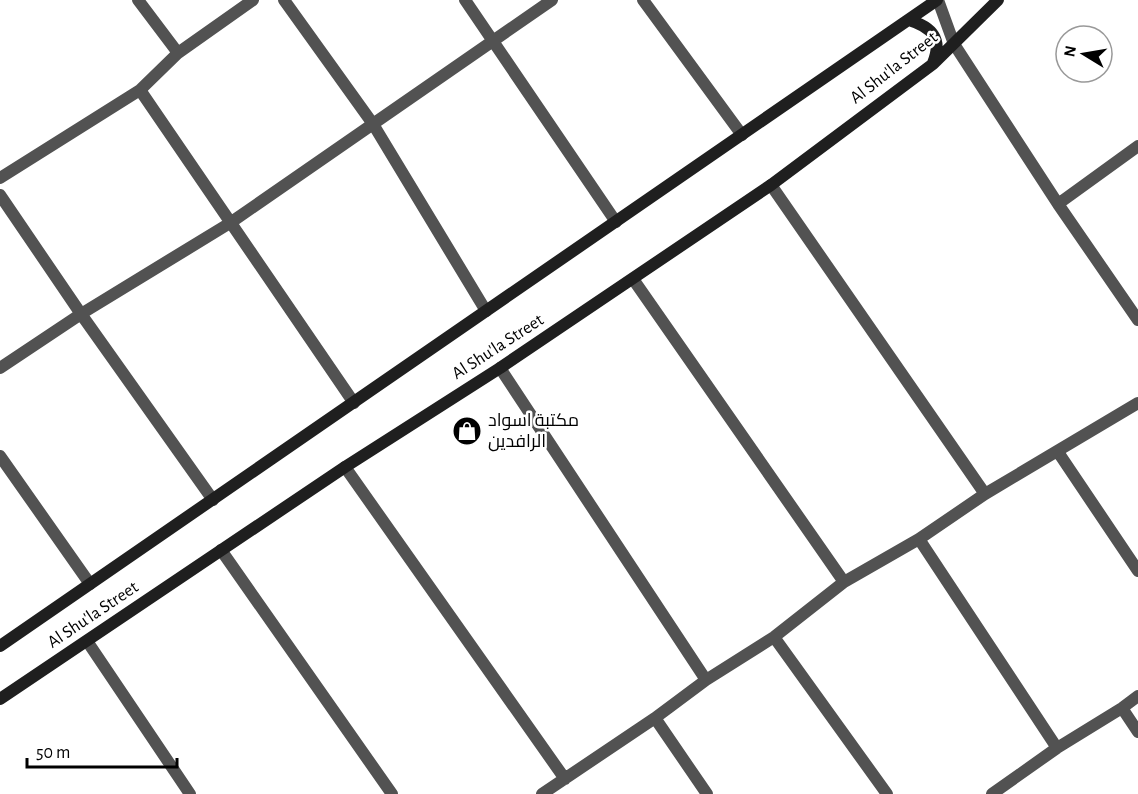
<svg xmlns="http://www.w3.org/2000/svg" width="1138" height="794" viewBox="0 0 1138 794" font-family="'Alegreya Sans',Cairo,sans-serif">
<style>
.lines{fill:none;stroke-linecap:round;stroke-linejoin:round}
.street{stroke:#525252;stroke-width:12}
.secondary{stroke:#1f1f1f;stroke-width:12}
.labels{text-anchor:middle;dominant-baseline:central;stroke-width:5;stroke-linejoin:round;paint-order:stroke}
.street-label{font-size:18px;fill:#000;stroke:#fff}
.poi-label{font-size:18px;fill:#000;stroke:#fff;text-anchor:start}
</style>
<rect width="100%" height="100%" fill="#fff"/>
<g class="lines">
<path class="street" d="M138 0 178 53
M284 0 373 124 486 311
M465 0 616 222
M643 0 742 135
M938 0 954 44 1058 204 1138 320
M140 90 354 403
M0 178 140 90 178 53 253 0
M771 185 985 494
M0 195 81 314 213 500
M1058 204 1138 146
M633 279 844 582
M0 368 81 314 230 223 552 0
M500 368 706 680
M1058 452 1138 571
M0 456 90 584
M345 467 565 779
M919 539 1057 748
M221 550 392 794
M774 637 887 794
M87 641 190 794
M1122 708 1138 732
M655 718 707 794
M542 794 655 718 706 680 774 637 844 582 919 539 985 494 1138 403
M992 794 1057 748 1122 708 1138 696"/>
<path class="secondary" d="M909 20C932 27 943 39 933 63
M0 646 937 0
M0 699 345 467 500 368 771 185 933 64 998 0"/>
</g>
<defs>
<g id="shop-disc" transform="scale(1.5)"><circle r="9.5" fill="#000" stroke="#fff"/><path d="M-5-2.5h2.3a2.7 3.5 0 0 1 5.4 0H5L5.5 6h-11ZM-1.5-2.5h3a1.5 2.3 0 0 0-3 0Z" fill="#fff"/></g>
</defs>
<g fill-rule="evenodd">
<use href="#shop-disc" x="467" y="431"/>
</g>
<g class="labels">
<g class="street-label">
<text transform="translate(894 68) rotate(-38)">Al Shu'la Street</text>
<text transform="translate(498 347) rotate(-33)">Al Shu'la Street</text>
<text transform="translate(93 615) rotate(-34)">Al Shu'la Street</text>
</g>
<g class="poi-label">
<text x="488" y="421">مكتبة اسواد<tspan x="488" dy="21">الرافدين</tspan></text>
</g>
</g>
<g transform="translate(1084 54) rotate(281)"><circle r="28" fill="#ffffff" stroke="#999999" stroke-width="1.5"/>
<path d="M0-4.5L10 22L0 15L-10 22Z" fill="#000000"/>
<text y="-9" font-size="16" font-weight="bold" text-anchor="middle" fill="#000000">N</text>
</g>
<path d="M27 758v9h150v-9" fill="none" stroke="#000000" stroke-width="3"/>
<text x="36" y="758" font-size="18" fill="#000000" stroke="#ffffff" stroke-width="4.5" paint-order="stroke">50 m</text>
</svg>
